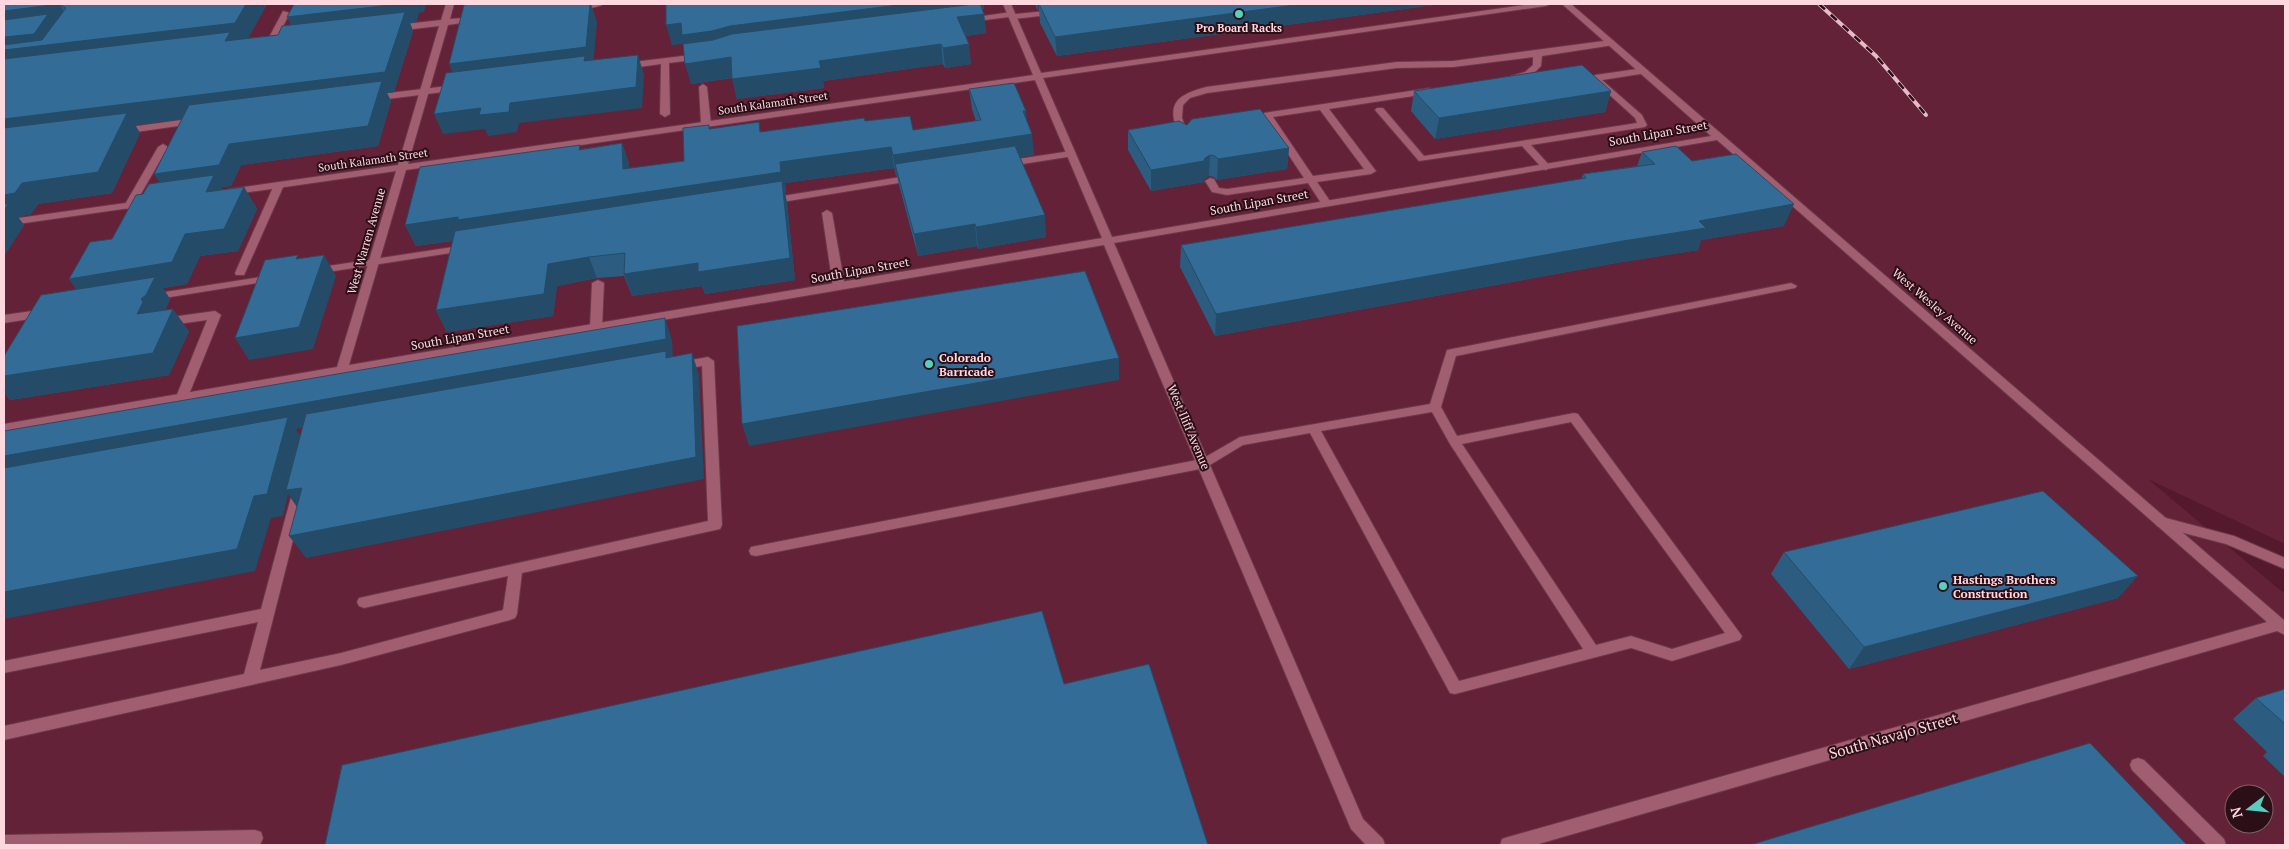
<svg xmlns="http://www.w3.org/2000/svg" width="2289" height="849" viewBox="0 0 2289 849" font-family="'PT Serif',serif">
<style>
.built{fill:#642238;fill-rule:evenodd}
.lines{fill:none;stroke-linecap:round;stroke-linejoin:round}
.lane-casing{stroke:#6b384a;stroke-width:2}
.street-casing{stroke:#6b384a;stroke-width:2}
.lane{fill:#a15e70;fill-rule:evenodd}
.street{fill:#a15e70;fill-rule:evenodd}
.rail-casing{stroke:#e5bcc5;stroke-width:4}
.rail{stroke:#2a0f17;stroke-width:2.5;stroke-dasharray:8;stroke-linecap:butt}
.wall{fill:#2c5d81}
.shaded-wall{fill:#244c69}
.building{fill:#336c96;stroke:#244c69}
.poi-dot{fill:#59cebe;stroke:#2a0f17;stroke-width:2}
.labels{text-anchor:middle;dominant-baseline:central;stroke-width:4;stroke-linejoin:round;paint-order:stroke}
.far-poi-label{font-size:11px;font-weight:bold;fill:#fed7df;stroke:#2a0f17}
.far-street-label{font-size:11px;fill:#fed7df;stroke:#2a0f17}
.street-label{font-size:12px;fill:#fed7df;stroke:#2a0f17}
.poi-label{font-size:12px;font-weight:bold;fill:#fed7df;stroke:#2a0f17;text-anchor:start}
.near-street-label{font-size:15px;fill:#fed7df;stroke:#2a0f17}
</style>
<rect width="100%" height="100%" fill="#54192c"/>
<path class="built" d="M4 4H2285V544L2148 479 2281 591 2285 592V845H4ZM2234 794H2264V824H2234Z"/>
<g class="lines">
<g class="lane-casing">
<path id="lane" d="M1055 10 1059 12 1058 14 1013 19 1009 17 969 22 965 20 969 18 1011 12 1015 14Z
M283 11 290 13 273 45H267L266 43Z
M1611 40 1614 41V45L1542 56 1541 66 1531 76 1514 81 1510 78 1511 76 1525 72 1533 65V57L1453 67 1397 68 1207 93 1190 98 1183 105 1182 118 1189 137 1184 140 1179 137C1167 105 1173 96 1206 87L1397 62 1453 61Z
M699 54 703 57 702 59 669 63 670 114 665 117 660 114 661 64 625 69 621 66 625 63Z
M1644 68 1648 71 1647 73 1602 80 1642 115 1647 125 1645 127 1531 145 1551 167 1546 170 1543 169 1522 146 1419 161 1375 110 1377 108H1383L1424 156 1637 123 1635 118 1591 78 1595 75Z
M703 84 707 87 711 124 706 127 701 124 699 87Z
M456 85 459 86V90L372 101 367 98 372 95Z
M1430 88 1435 91 1433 93 1329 109 1376 171 1371 174 1317 182 1332 204 1331 206H1323L1308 183 1227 195 1212 192 1205 181 1210 178 1214 179 1219 188 1227 189 1304 178 1262 115 1264 113ZM1320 110 1364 169 1313 176 1273 117Z
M196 118 201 121 199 123 122 134 117 131 122 128Z
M163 144 168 147 134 206 129 209 125 208 124 206 158 147Z
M1071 151 1076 154 1074 156 1004 167 999 164 1004 161Z
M913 175 917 176V180L770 204 765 201 770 198Z
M279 182 284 185 245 273 244 275H236L235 273 274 185Z
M827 210 832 213 845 287 839 290 833 287 822 213Z
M466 245 470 246V250L315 274 310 271 315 268Z
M273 275 277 276 278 278 277 280 152 300 146 297 152 294Z
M598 280 604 283 602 328 596 332 590 328 592 283Z
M1791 283 1797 286 1795 288 1456 356 1441 407 1457 436 1574 413 1578 414 1742 636 1740 640 1672 661 1631 648 1455 694 1450 693 1310 433 1243 445 1205 468 756 556 751 555 749 551 751 547 756 546 1202 459 1240 437 1430 404 1447 350ZM1432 412 1450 444 1583 649 1459 681 1321 431ZM1571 422 1725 633 1672 649 1631 636 1596 645 1462 444Z
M46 309 52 313 50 316 4 323V315Z
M215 311 221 315 188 397 186 400H178L176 397 207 320 164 326 158 322 164 318Z
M708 357 714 361 722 525 720 529 522 573 517 614 515 618 510 620 341 665 4 740V726L244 674 258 622 4 673V661L261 609 294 486H304L306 489 260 670 341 653 503 610 508 576 364 608 359 606 357 602 359 598 708 521 702 366 680 370 674 366 680 362Z
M2162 517 2234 536 2285 558V569L2226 544 2157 526 2155 522 2157 518Z
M2138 758 2144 760 2224 839 2226 845H2207L2132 770 2130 765 2132 760Z"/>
</g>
<g class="street-casing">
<path id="street" d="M446 4H454L450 19 475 17 479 19 475 21 448 25 408 164 1033 75 1003 4H1011L1041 73 1531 4H1550L1546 6 1043 78 1112 237 1711 136 1562 4H1571L2285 621V635L2277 631 1535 845H1500L1502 839 1508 837 2267 622 1717 140 1114 243 1363 819 1383 839 1385 845H1366L1351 829 1104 245 4 432V424L337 367 396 171 229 195 224 192 229 189 398 165 439 26 396 31 392 28 396 25 441 20ZM1035 80 1102 238 349 365 406 170Z
M604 4C597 8 578 11 571 7L582 4Z
M147 200 151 201V205L4 226V220Z
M255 830 261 832 263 838 260 845H4V835Z"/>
</g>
<use href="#lane" class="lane"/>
<use href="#street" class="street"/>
<g class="rail-casing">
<path id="rail" d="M1819 4 1876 56 1926 115"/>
</g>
<use href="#rail" class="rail"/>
</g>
<path class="wall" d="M4 4H267L248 38 278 35 282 26 424 12H419L416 22 410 23 413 31 394 92 387 93 391 101 378 146 241 165 231 186 221 187 223 190 244 187 257 209 238 251 200 256 187 284 163 288 170 299 165 310 189 331 169 375 10 400 4 392V356L77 290 69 279 112 239 143 194 160 182 182 119 135 125 140 133 112 193 38 204 31 214 18 217 24 225 4 256Z
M666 4 984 9H982L984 14 986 33 966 36 971 64 945 68 943 64 823 81 824 88 737 99 732 78 691 84 684 43 672 45Z
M1035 4H1441L1057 56 1040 23 1039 9 1037 10Z
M969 89 1027 121 1034 155 1020 157 1046 237 978 249 977 246 918 256 899 185 897 176H896L894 168 785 183 786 193H785L787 203 795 280 705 294 702 286 632 296 624 276 597 278 557 286 553 316 447 332 436 310 453 241 416 246 405 225 581 149 622 143 629 164V169L684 161 710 129 761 132 865 121 913 130 976 121 972 109Z
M1414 91H1611L1605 112 1435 139 1411 111Z
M1187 125 1289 148 1287 169 1217 180 1214 177 1209 176 1204 179V182L1151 191 1128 150V130Z
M1642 152 1692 161 1784 226 1701 240 1698 250 1616 263 1215 336 1180 267 1181 245 1581 179 1583 174 1637 166Z
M1784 552 2118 598 1849 669 1771 574Z
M2285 689V777L2263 756 2267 752 2233 719 2256 698Z"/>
<path class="shaded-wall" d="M59 4 72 23 246 4H267L246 42 4 63V11Z
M399 4H426L424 12H419L416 22 410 23 413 31 394 92 387 93 391 101 378 146 241 165 231 186 221 187 227 196 168 195 154 174 229 144 378 94 135 125 140 133 112 193 38 204 31 214 18 217 24 225 4 256V119L297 36 287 17Z
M591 4 597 22 593 67 457 84 449 64Z
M906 4H984V9L672 45 666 25 681 23 730 26Z
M1037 4H1039V9L1037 10Z
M1302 4H1441L1057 56 1055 37Z
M984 14 986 33 959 37 957 17Z
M941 44 943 64 823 81 824 88 737 99 732 79 819 61Z
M969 44 971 64 945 68 943 48Z
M638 55 644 75 642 108 519 123 517 132 488 136 485 129 443 134 434 114 510 103Z
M731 57 736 77 691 84 685 64Z
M1611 91 1605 112 1435 139 1439 118Z
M1023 111H1026L1028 131Z
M1032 134 1034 155 898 176 895 164 897 176H896L893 155Z
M622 143 629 164 630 191 623 169Z
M891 147 894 168 785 183 786 193H785L787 203 795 280 705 294 702 286 632 296 624 274 698 263 790 258 466 239 416 246 405 225 780 162Z
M1289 148 1287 169 1217 180 1218 159Z
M1210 155 1209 176 1204 179V182L1151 191V170L1205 158Z
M244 187 257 209 238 251 200 256 187 284 163 288 170 299 162 317 137 314 85 301 69 279 185 234Z
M1794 204 1784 226 1701 240 1698 250 1616 263 1215 336 1216 314 1699 221Z
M1045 215 1046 237 978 249 976 227Z
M975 224 977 246 918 256 914 234Z
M324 255 336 276 313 349 249 360 235 338Z
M589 257 597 278 557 286 553 316 447 332 436 310 548 264Z
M173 309 189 331 169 375 10 400 4 392V376Z
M665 318 672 340 673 361 296 429 302 439 301 513 288 494 283 516 271 518 255 571 4 619V456Z
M692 353 699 375 704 479 306 558 289 536Z
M1119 358V380L749 446 742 424Z
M2138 576 2118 598 1849 669 1864 647Z"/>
<path class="building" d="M4 4H246L235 23 4 50V45L42 40 66 8 59 4 4 11Z
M294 4H399L287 17Z
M471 4H590L586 47 449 64 464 5Z
M666 4H906L730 26 712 31 682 35 681 23 666 25Z
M974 4H980L984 14 957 17 969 44 943 48 941 44 819 61 821 68 732 79 731 57 685 64 683 44 713 40 732 34Z
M1039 4H1302L1055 37Z
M405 12 385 72 4 119V59L230 32 225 41 278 35 282 26Z
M48 14 34 34 4 37V20Z
M638 55 636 87 510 103 509 112 479 115 481 108 434 114 446 73 585 56 584 61Z
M1582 65 1611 91 1439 118 1414 91Z
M382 81 368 126 229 144 219 165 154 174 189 105Z
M1014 83 1026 111H1023L1032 134 893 155 891 147 780 162 781 172 458 220V217L405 225 420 167 580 145 579 150 622 143 623 169 684 161 683 128 709 125V129L759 122 760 132 864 118 865 121 910 116 913 130 981 120 969 89Z
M1260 109 1289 148 1218 159 1215 156 1210 155 1205 158 1204 161 1151 170 1128 130 1179 121 1187 125 1192 119Z
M127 113 98 172 22 183 15 193 4 195V128Z
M1015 146 1045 215 976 227 975 224 914 234 895 164Z
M1676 146 1692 161 1736 154 1794 204 1699 221 1706 228 1623 241 1216 314 1181 245 1586 178 1583 174 1655 164 1642 152Z
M214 175 206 192 244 187 224 229 185 234 172 262 69 279 90 242 112 239 136 195 143 194 149 184Z
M782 181 790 258 698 272V263L624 274 625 253 589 257 548 264 544 294 436 310 455 231Z
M4 204H8L4 210Z
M298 255 296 259 324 255 299 327 235 338 265 260Z
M1085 271 1119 358 742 424 737 326Z
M155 277 146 295 141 299 143 302 137 314 173 309 153 353 4 376V356L41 295Z
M665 318 666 339 4 456V431Z
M666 351V358L692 353 696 457 289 536 302 488 286 490 306 414Z
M288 417 267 494 254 496 237 549 4 592V468Z
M2043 491 2138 576 1864 647 1784 552Z
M1042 611 1064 684 1149 664 1208 845H325L342 765Z
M2285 689V724L2256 698Z
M2090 743 2187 845H1750Z"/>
<g class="poi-dot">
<circle cx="1239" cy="14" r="5"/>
<circle cx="929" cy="364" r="5"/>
<circle cx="1943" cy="586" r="5"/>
</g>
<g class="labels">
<g class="far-poi-label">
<text x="1239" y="28">Pro Board Racks</text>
</g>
<g class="far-street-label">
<text transform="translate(773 103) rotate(-8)">South Kalamath Street</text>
<text transform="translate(373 160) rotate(-8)">South Kalamath Street</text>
</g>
<g class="street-label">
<text transform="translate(1658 133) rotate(-10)">South Lipan Street</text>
<text transform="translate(1259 202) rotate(-10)">South Lipan Street</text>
<text transform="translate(366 241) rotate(-74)">West Warren Avenue</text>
<text transform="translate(860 270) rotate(-10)">South Lipan Street</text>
<text transform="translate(1935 306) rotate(41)">West Wesley Avenue</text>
<text transform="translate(460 337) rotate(-10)">South Lipan Street</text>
<text transform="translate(1189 427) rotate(67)">West Iliff Avenue</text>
</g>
<g class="poi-label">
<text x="939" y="357">Colorado<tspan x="939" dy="14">Barricade</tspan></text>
<text x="1953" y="579">Hastings Brothers<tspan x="1953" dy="14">Construction</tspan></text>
</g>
<g class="near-street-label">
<text transform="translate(1893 735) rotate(-16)">South Navajo Street</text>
</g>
</g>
<rect width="2289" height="849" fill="none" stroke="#fed7df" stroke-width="10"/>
<g transform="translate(2249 809) rotate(254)"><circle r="24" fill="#2a0f17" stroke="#7f5f67"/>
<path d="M0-4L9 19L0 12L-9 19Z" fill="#59cebe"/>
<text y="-8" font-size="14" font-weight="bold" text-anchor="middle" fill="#fed7df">N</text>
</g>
</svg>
